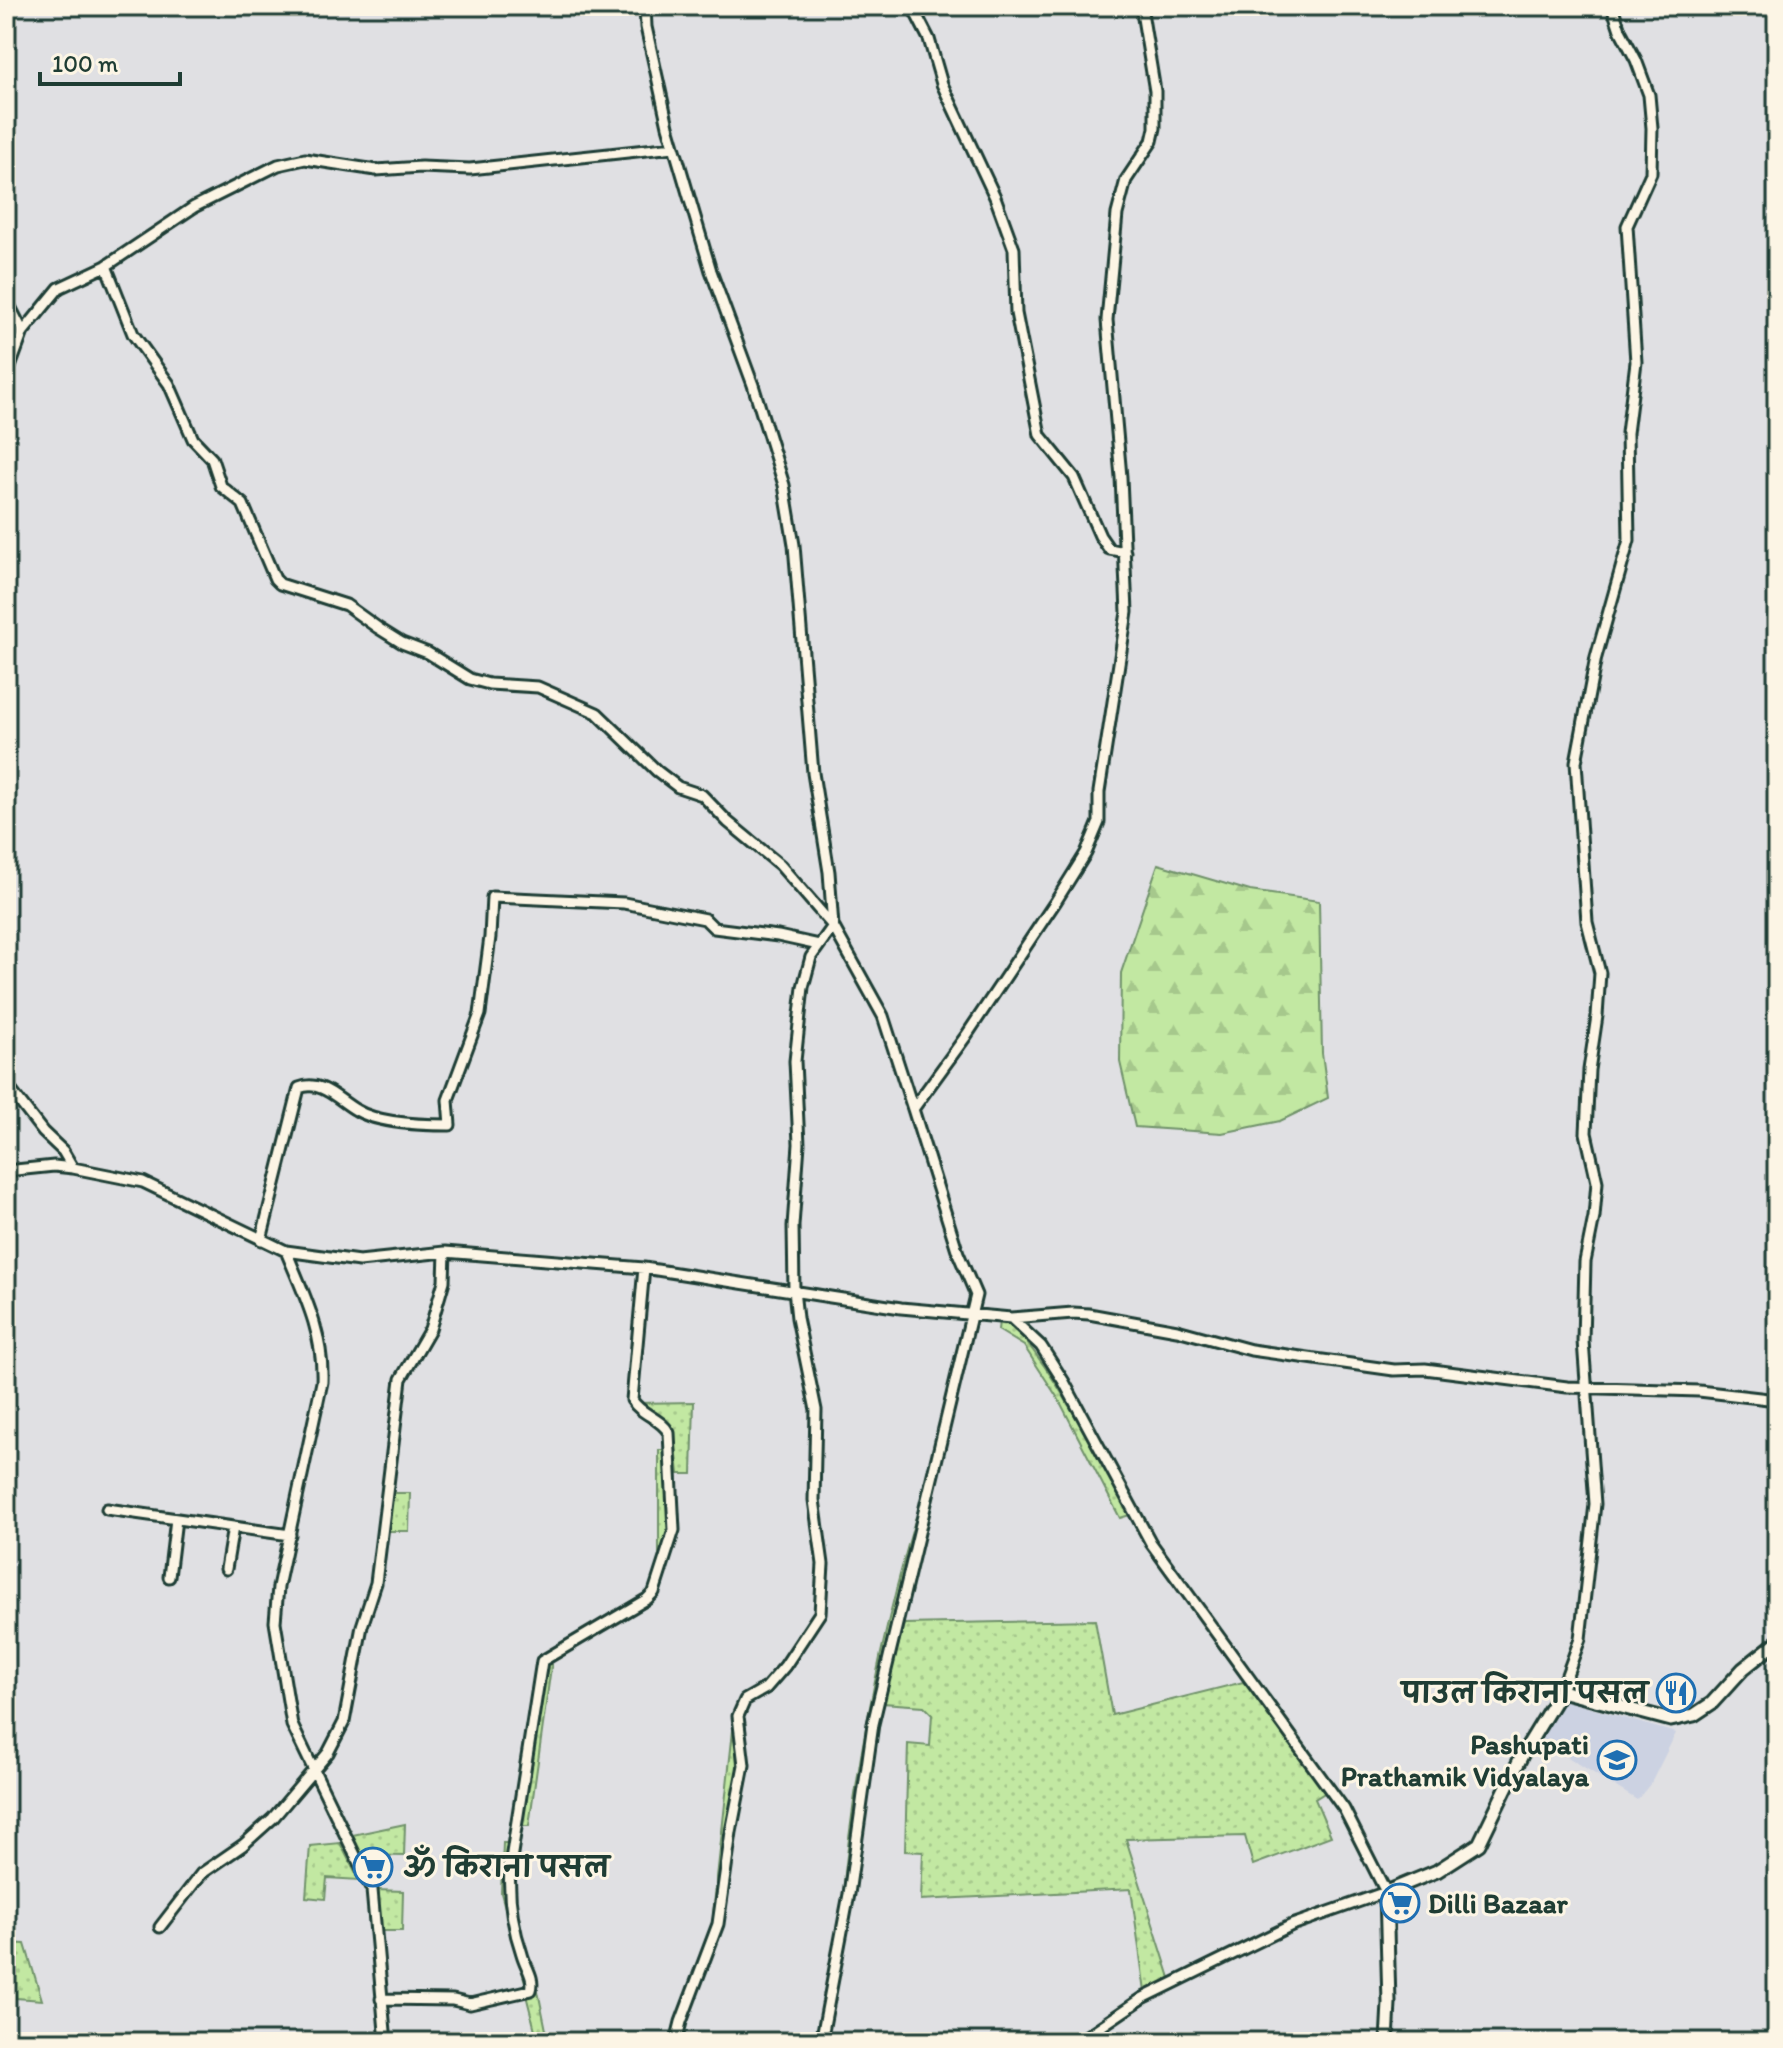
<svg xmlns="http://www.w3.org/2000/svg" width="1783" height="2048" viewBox="0 0 1783 2048" font-family="Itim,'Playpen Sans Deva',sans-serif">
<style>
.built{fill:#ccd2e2}
.grass{fill:url(#grass-dots);stroke:#70926b;stroke-width:2}
.forest{fill:url(#forest-firs);stroke:#70926b;stroke-width:2}
.lines{fill:none;stroke-linecap:round;stroke-linejoin:round}
.minor-casing{stroke:#1f3d34;stroke-width:15}
.tertiary-casing{stroke:#1f3d34;stroke-width:17}
.minor{stroke:#fcf5e5;stroke-width:9}
.tertiary{stroke:#fcf5e5;stroke-width:11}
.labels{text-anchor:middle;dominant-baseline:central;stroke-width:6;stroke-linejoin:round;paint-order:stroke}
.poi-label{font-size:28px;font-weight:bold;fill:#1f3d34;stroke:#fcf5e5;text-anchor:end}
</style>
<defs>
<pattern id="grass-dots" width="8" height="8" patternUnits="userSpaceOnUse" patternTransform="scale(2)"><rect width="8" height="8" fill="#c2e8a2"/><path d="M2 2h.1M6 6h.1" fill="none" stroke="#a6c88c" stroke-width="1.8" stroke-linecap="round"/></pattern>
<pattern id="forest-firs" width="22" height="20" patternUnits="userSpaceOnUse" patternTransform="scale(2)"><rect width="22" height="20" fill="#c2e8a2"/><path d="M5 1l3.5 6h-7zM16 11l3.5 6h-7z" fill="#a6c88c"/></pattern>
</defs>
<rect width="100%" height="100%" fill="#e0e0e3"/>
<filter id="ink" filterUnits="userSpaceOnUse"><feTurbulence type="fractalNoise" baseFrequency=".0125" numOctaves="2"/><feDisplacementMap in="SourceGraphic" scale="16" xChannelSelector="R" yChannelSelector="G"/><feConvolveMatrix kernelMatrix="1 2 1 2 8 2 1 2 1" color-interpolation-filters="sRGB"/></filter>
<g filter="url(#ink)">
<path class="built" d="M1566 1701 1676 1733 1651 1783 1637 1800 1537 1738 1553 1710Z"/>
<path class="grass" d="M999 1321H1008C1061 1376 1091 1450 1130 1515L1120 1518 1059 1400 1024 1346 998 1330Z
M694 1402 692 1474H679C674 1429 677 1428 638 1403Z
M659 1450H665L671 1530 659 1569Z
M391 1493H410L409 1531H386Z
M916 1517 862 1766 847 1884 842 1903C854 1773 879 1643 916 1517Z
M1095 1620 1112 1715 1243 1682 1265 1704 1326 1792 1315 1799 1331 1836 1253 1865 1245 1836 1126 1839 1171 1981 1145 1992 1131 1889 921 1900 923 1852 905 1851 908 1744 930 1746 932 1714 924 1706 883 1703 904 1624Z
M552 1660 529 1826H521L544 1668Z
M735 1712 737 1770 713 1914Z
M525 1744 507 1865 528 1989 519 1991 526 1986 501 1893 503 1843H507Z
M405 1824 404 1856 358 1855 348 1836Z
M340 1843 359 1880 327 1878 325 1899 306 1897 310 1846Z
M376 1890 403 1891 402 1931H379Z
M6 1943 25 1944 42 2000 16 1998 6 1957Z
M538 1991 547 2035 537 2038 526 1995Z"/>
<path class="forest" d="M1158 864 1250 891 1319 901 1322 1053 1328 1098 1280 1121 1222 1133 1135 1127 1120 1062 1121 973Z"/>
<g class="lines">
<g class="minor-casing">
<path id="minor" d="M645 6 646 27 668 126 711 271 753 385 784 485 794 545 813 773 829 872 833 926 811 957 803 987 795 1061 799 1144 793 1226 794 1290 797 1318 816 1410 814 1500 823 1564 820 1613 785 1666 766 1688 745 1700 738 1716 744 1765 731 1832 718 1924 681 2022 676 2042
M912 6 929 39 942 84 995 197 1014 249 1016 313 1040 435 1074 477 1100 536 1109 549 1125 552
M106 266 133 334 169 384 193 439 212 459 221 486 243 504 275 579 280 584 346 605 378 628 402 643 428 653 470 679 489 684 538 687 597 713 657 771 678 787 702 795 728 822 780 865 833 926 883 1016 913 1109
M6 299 23 332 6 378
M23 332 59 288 106 266 194 207 278 165 305 159 376 170 421 167 470 169 674 147
M6 1084 43 1132 63 1151 73 1168
M6 1171 54 1166 73 1168 143 1182 286 1251 359 1261 445 1252 644 1268 901 1308 1011 1318 1073 1313 1089 1314 1177 1330 1251 1350 1394 1370 1425 1369 1567 1387 1699 1391 1777 1400
M261 1240 299 1088C322 1079 338 1100 356 1110 379 1124 423 1125 450 1125L448 1100 480 1014 490 937 492 897 624 903 705 919 714 928 778 936 819 945
M286 1251C304 1294 324 1334 322 1382L278 1587 275 1622 292 1725 372 1890 386 2042
M1011 1318 1041 1346 1064 1382 1151 1543 1344 1809 1386 1892 1292 1925 1143 1998 1078 2042
M107 1509 290 1535
M226 1569 233 1527
M169 1577 176 1519
M1561 1691 1580 1639 1595 1504 1583 1341 1585 1262 1594 1217 1597 1182 1586 1133 1589 1070 1597 1016 1600 973 1587 922 1576 762 1596 657 1629 540 1627 433 1636 362 1627 226 1651 173 1652 128 1649 95 1636 60 1620 30 1612 6
M160 1927 201 1874 243 1845 273 1818 328 1753 344 1722 362 1626 376 1583 401 1379 430 1329 444 1281 445 1252
M381 1999 453 2000 470 2004 531 1990C535 1978 525 1966 522 1954 512 1925 508 1896 510 1866L542 1661 647 1599 654 1592 674 1530 669 1433C661 1418 641 1415 632 1400L644 1268
M821 2042 849 1894 873 1724 976 1295 958 1253 913 1109 966 1036 1056 901 1086 853 1099 822V792L1127 612 1121 477 1107 320 1117 214 1126 180 1152 141 1155 128V91L1141 6"/>
</g>
<g class="tertiary-casing">
<path id="tertiary" d="M1387 2042 1389 2003 1386 1892 1437 1871 1479 1844 1522 1755 1561 1691 1671 1720 1694 1715 1712 1703 1743 1669 1777 1642"/>
</g>
<use href="#minor" class="minor"/>
<use href="#tertiary" class="tertiary"/>
</g>
</g>
<defs>
<g id="restaurant-ring" transform="scale(2)"><circle r="9.5" fill="#fcf5e5" stroke="#1f6fb2" stroke-width="1.5"/><path d="M-5-6h1v4h1v-4h1v4h1v-4h1v5L-1.5 .5V6h-2V.5L-5-1ZM5-6V6H3V1.5H1.5Q1.5-4 5-6Z" fill="#1f6fb2"/></g>
<g id="school-ring" transform="scale(2)"><circle r="9.5" fill="#fcf5e5" stroke="#1f6fb2" stroke-width="1.5"/><path d="M0-5L7-2L0 1L-7-2ZM-4 1L0 2.5L4 1V4Q0 6-4 4Z" fill="#1f6fb2"/></g>
<g id="supermarket-ring" transform="scale(2)"><circle r="9.5" fill="#fcf5e5" stroke="#1f6fb2" stroke-width="1.5"/><path d="M-6-5.5h2.5l.6 2H6L4.5 2H-2.5L-4.4-4H-6ZM-1.5 3.2a1.3 1.3 0 1 0 .1 0ZM3 3.2a1.3 1.3 0 1 0 .1 0Z" fill="#1f6fb2"/></g>
</defs>
<g fill-rule="evenodd">
<use href="#restaurant-ring" x="1676" y="1693"/>
<use href="#school-ring" x="1617" y="1760"/>
<use href="#supermarket-ring" x="373" y="1867"/>
<use href="#supermarket-ring" x="1400" y="1903"/>
</g>
<g class="labels">
<g class="poi-label">
<text x="1648" y="1693">पाउल किराना पसल</text>
<text x="1589" y="1744">Pashupati<tspan x="1589" dy="32">Prathamik Vidyalaya</tspan></text>
<text x="401" y="1867" text-anchor="start">ॐ किराना पसल</text>
<text x="1428" y="1903" text-anchor="start">Dilli Bazaar</text>
</g>
</g>
<rect width="1783" height="2048" fill="none" stroke="#fcf5e5" stroke-width="32"/>
<rect x="16" y="16" width="1751" height="2016" fill="none" stroke="#1f3d34" stroke-width="3" filter="url(#ink)"/>
<path d="M40 72v12h140v-12" fill="none" stroke="#1f3d34" stroke-width="4"/>
<text x="52" y="72" font-size="24" fill="#1f3d34" stroke="#fcf5e5" stroke-width="6" paint-order="stroke">100 m</text>
</svg>
